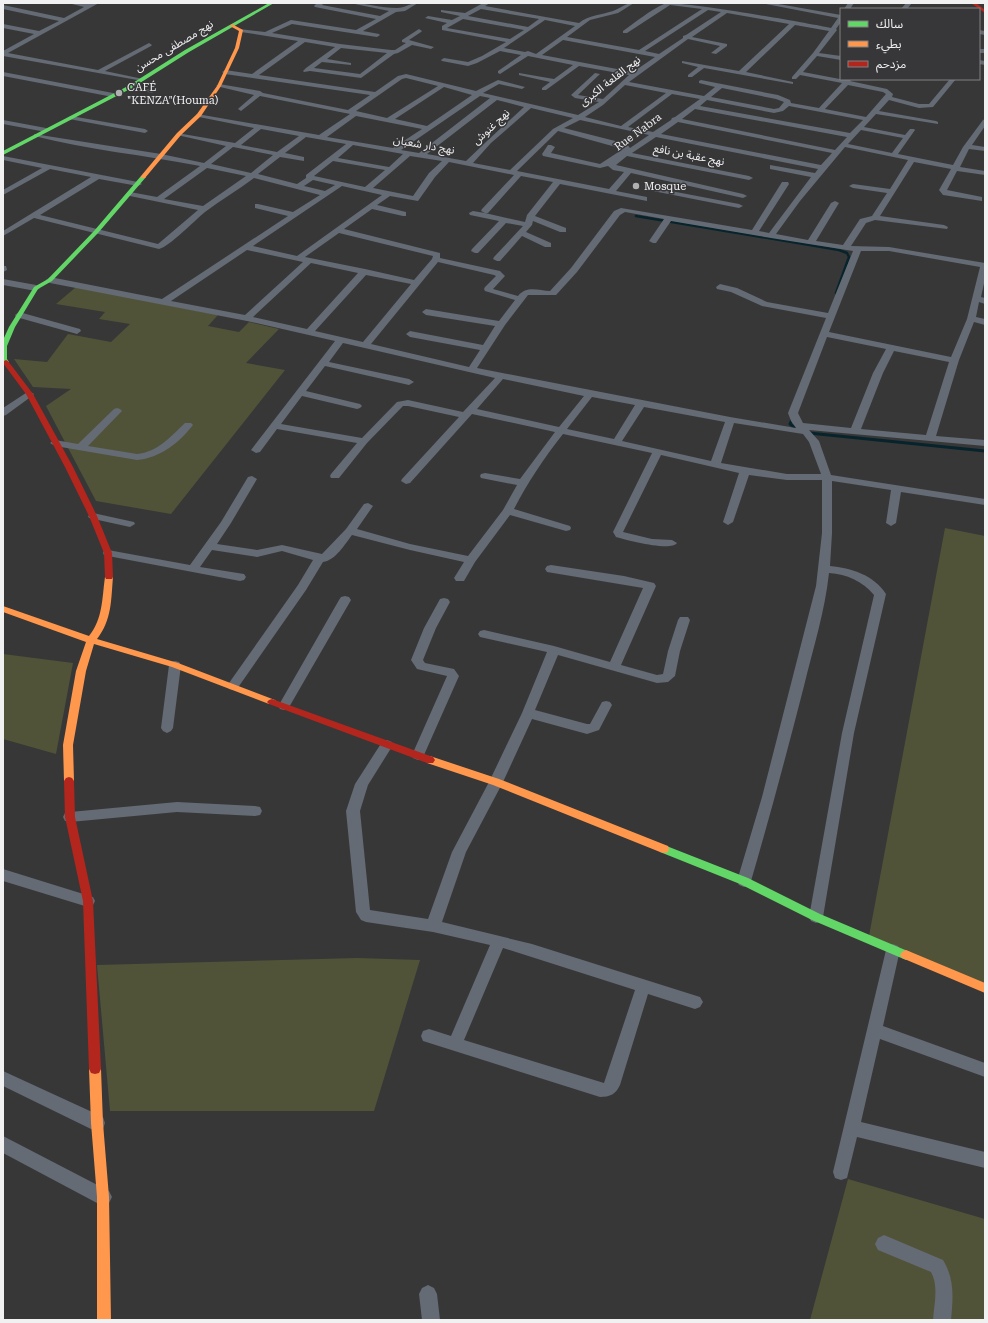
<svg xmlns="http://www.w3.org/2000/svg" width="988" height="1323" viewBox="0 0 988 1323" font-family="'Roboto Serif','Noto Sans Arabic',serif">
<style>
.green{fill:#505338}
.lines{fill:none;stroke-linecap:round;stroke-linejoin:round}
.stream-far1{stroke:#07242d;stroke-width:2.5}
.stream{stroke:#07242d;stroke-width:3}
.street{fill:#646b74;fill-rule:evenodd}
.fast{fill:#63d668;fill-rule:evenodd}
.slow{fill:#ff974d;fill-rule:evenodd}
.jam{fill:#b3261e;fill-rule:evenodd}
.poi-dot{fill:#b0b0b1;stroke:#373638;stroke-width:1.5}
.labels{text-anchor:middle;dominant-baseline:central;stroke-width:3;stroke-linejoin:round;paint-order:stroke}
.far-street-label{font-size:11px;fill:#f1f1f2;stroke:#373638}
.far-poi-label{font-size:11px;fill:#f1f1f2;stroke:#373638;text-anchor:start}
</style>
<rect width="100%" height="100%" fill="#373737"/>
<path class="green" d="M76 287 218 315 208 326 239 332 249 322 279 329 246 363 285 370 171 514 96 501 46 406 71 389 33 387 14 359 47 362 68 334 111 342 130 324 99 319 105 312 56 304Z
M945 528 985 536V984L869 936Z
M3 654 73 663 56 754 3 739Z
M357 958 420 960 374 1111H110L97 965Z
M848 1179 985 1219V1320H810Z"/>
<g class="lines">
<path class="stream-far1" d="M636 216 839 250 847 253 849 257 836 293"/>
<path class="stream" d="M793 417 790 424 799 430
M809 433 985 451"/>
<path class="street" d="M68 3 89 4 99 3 8 53 98 70 149 43 152 45 151 46 105 71 143 79V81L3 56V51L34 34 3 28V24L39 31 59 21 3 9V5L64 18 84 7Z
M317 3H324L322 5 380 16 389 11 350 3C366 3 381 8 397 8 405 8 410 3 418 3L405 11 396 12 363 31 379 34 380 35 377 37 292 24 272 33 340 44 391 50H395L406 43 402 42V40L419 29 422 31 421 32 409 40 434 47 431 49 412 45 398 53 394 54 361 78 310 71 304 72 303 71 306 68 335 47 305 42 259 75 375 92 398 76 406 74 476 91 498 80 525 87 522 89 499 84 483 93 578 115 599 102 575 98 571 95 595 73 600 74 578 95 603 99 629 75 579 66 546 90H542V88L550 82 519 75V73L554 79 573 65 528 56 500 74 498 73V71L521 55 500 51 477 63 468 66 442 61 441 60 444 58 468 62 482 56 506 42 442 30V26L447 23 425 18 428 16 452 20 460 16 441 12V10L465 13 483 3H490L485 6 579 23C589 15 601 15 613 11 621 8 625 3 634 3L618 13 590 20 567 37 639 50 702 9 670 5 627 33H623V31C636 22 650 10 664 4 679 0 806 23 831 28L838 18 761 3H773L841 15V22L836 29 837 30 819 53 841 56V60L817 56 803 72 845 80 852 79 850 81 887 89 893 94 892 97 919 104H929L950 79H956L933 107 919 108 889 100 879 111 936 121 938 122V124L876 114 864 127 905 135 910 129H914L915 130 898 154 953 165 963 147 983 120 985 119V126L972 145 985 147V151L969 149 960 167 985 171V175L957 171 947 190 982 197V201L943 195 939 190 951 169 914 162 880 216 944 225 948 227 947 229 875 220 866 223 851 246 889 247 985 263V279L981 297 985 298V304L979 302 976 317 985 319V325L974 322 959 360 936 436 985 440V446L809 430 819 441 831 475 985 499V505L901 492 896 523 891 526 886 523 891 490 832 481V533L830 566C851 568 874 575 886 594L854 733 823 917 821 921 816 923 811 921 809 917 842 733 874 595C862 581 847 574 829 573 825 611 813 649 804 686 787 752 770 816 751 881L749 885 744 887 739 885 737 881 762 797 816 586 822 533V480H787L749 475 733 522 728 525 723 522 739 473 661 455 623 532 652 539 672 540 677 543C671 552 627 540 616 537L613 532 652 453 563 434C544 458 528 482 514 509L570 526 571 528 570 530 566 531 510 515 475 562 464 581H456L454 578 464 562 410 550 352 535C345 544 336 560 323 562L306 590 237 689 233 690 229 689 227 686 229 683 298 585 313 560 282 551 257 557 212 550 200 567 244 574 246 577 244 580 240 581 108 556 104 555 103 553 104 551 108 550 190 565 221 522 248 477 252 476 257 479 231 523 217 544 257 550 282 545 322 554 346 529 364 504 368 503 373 506 357 529 410 544 468 556 503 510 517 485 481 478 480 476 481 474 485 473 520 479 555 432 472 414 410 483 406 484 401 481 402 479 459 417 408 406H403L367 443 339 478H331L330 476 331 474 357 443 277 429 260 452 256 453 251 450 335 341 247 321 50 283 46 280 50 277 162 299 288 216 255 208V204H258L293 212 320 195 254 178C238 190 221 200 205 212 195 220 169 247 159 249L34 218 3 236V231L91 177 50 169 3 195V190L42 168 3 160V156L138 182 142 184 138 186 99 179 40 215 158 244 198 210 130 196 126 194 130 192 157 197 200 166C145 155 88 150 34 136V134L161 154 204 163 226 146 177 135V133L235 143 254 128 199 117 196 115 197 114 319 135 350 114 260 96 241 111 238 109 239 108 254 95 216 86 219 84 260 91 263 93 348 110 370 95 225 74 222 72 225 70 252 74 298 41 241 32 238 30 239 29 265 32 291 20 356 30 376 19 315 7 314 6ZM481 9 539 19 528 27 468 16ZM708 10 721 12 686 35 683 36V38L659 54 645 51ZM727 13 789 24 739 71 682 61V63L698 67 688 75V77H692L704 68 793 84V82L746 72 795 25 829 31 813 53 792 77V79H796L800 75 842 83 819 108 791 103 790 100 778 95 701 80 699 81V83L715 87 704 96 629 82 688 39 720 46 711 53 716 54 727 46V44L692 37ZM463 19 524 30 510 39 447 28ZM545 20 575 26 536 54 528 51 525 52 504 48ZM563 40 655 57 633 72 542 55ZM341 48 387 53 360 74 314 68 322 62 351 65V63L327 59ZM406 78 438 86 387 118 356 111 402 79ZM625 85 666 93 621 126 585 117 603 105ZM848 85 883 92 886 94 866 117 825 109ZM444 87 472 95 427 126 395 119ZM722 88 776 99 784 102 779 108 774 109 711 97ZM672 94 700 99 675 117 672 118 671 120 653 132 628 127ZM480 96 490 98 419 153 401 150ZM497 100 524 107 487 141 466 161 427 154ZM707 100 774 113 783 111 789 106 863 120 850 133 700 106ZM531 108 573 118 553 129 510 170 473 163 491 143ZM695 109 847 137 835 150 682 119ZM356 116 422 129 393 148 327 137ZM580 120 649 135 630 148 627 144 564 128ZM678 122 832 153 821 165 661 134ZM261 129 299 136 277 152 241 145ZM861 130 903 138 892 153 848 144ZM558 131 623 149 600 164 551 153 555 147 551 145H548L542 154 543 156 600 168 608 166 613 170 624 172 609 189 517 171ZM306 137 346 144 306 175V178L297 184 258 174 280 157 304 161V157L285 153ZM656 137 818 169 815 173 770 165V169L811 177 769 233 759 231 789 184 788 182H782L752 230 621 208 614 211 571 268 550 291C539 291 527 285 518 296L493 289 505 276 500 271 440 258V253L344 229 372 209 403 216H406V212L377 205 390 196 418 201 435 177 449 162 514 175 482 209 481 211 485 213 473 211 469 213 470 215 499 221 472 249 471 251 475 253H478L506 223 523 226 494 257 493 259 497 261H500L522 236 545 247H551V243L526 232 532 225 533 221 560 232H566V228L535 216 560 184 647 201V197L616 191 631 173 743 198 747 196 743 194 616 165 627 156 749 180 753 178 749 176 632 153ZM353 145 403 154 389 167 338 158ZM233 147 273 155 251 173 211 164ZM845 147 908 160 890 189 853 184 849 186 853 188 887 193 872 216 860 219 843 245 816 241 839 203 835 201 831 203 808 240 776 234 800 201ZM410 156 442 161 429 173 413 196 373 188ZM333 161 385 170 365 187 314 176ZM207 168 246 176 203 206 164 199ZM521 176 553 182 527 215 525 222 485 213H488ZM313 180 335 185 325 191 304 186ZM342 186 382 195 297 256 253 246ZM625 212 664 219 649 241 653 243H656L671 221 771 238 853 251 828 313 767 302 737 288 720 284 716 287 717 289 731 292 762 306 826 318 788 413 791 421 796 428 730 417 477 368 505 325 528 295H556L577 272 620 215ZM339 233 433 256 432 259 414 280 365 269 305 257ZM247 250 303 262 245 315 171 301ZM861 251H889L980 267 967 319 951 357 829 332ZM438 262 494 275 496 276 485 287 484 289 485 291 515 300 499 321 426 309 422 312 426 315 495 326 483 345 410 331 406 334 410 337 480 350 469 367 371 344ZM311 263 358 273 307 329 253 317ZM366 275 411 284 363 342 315 331ZM827 337 886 349 873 373 851 428 803 423 798 413ZM343 343 495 378 463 412 408 400 397 402 362 438 281 424 302 396 357 409 360 408 362 406 360 404 306 391 325 366 409 385 414 382 409 379 329 362ZM894 351 949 362 926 435 861 429 883 373ZM503 379 584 396 559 427 477 409ZM592 397 635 405 614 439 567 429ZM644 407 725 422 711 461 622 441ZM734 423 803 434 809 442 821 474H787L721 463Z
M848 3H854L850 9H844Z
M906 3H912L907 9H901Z
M979 30 985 31V35L979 34Z
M979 49H985V53H979Z
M979 60 985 61V65L979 64Z
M3 72 113 93 116 95 113 97 3 76Z
M130 85 155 91 152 93 128 88 127 87Z
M71 116 145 129 148 131 145 133 69 119V117Z
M3 120 46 128 49 130 46 132 3 124Z
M650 187 739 204 743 206 739 208 653 191H650Z
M3 266H6L7 270 3 272Z
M3 279 36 285 40 288 36 291 3 285Z
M19 312 80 329 81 331 77 334 16 317 15 315Z
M29 391 34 394 32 396 6 415 3 416V408Z
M117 408 120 409 122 411 120 413 88 446 137 454C158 452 170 437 185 423H191L193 425C179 443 160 458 137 460L55 446 50 443 55 440 78 444 114 409Z
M93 513 134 522 135 524 130 527 89 518 88 516Z
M551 565 624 576 654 583 656 586 621 665 657 675 663 674 668 651 678 620 680 617H688L690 620 680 651 675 676 668 682 657 683 558 655 535 710 587 724H590L602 702 606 701 610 702 612 705 599 730 587 734 532 719 503 782 466 852 442 922 532 944 700 997 703 1002 700 1007 695 1009 648 994 620 1085C616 1094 610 1097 600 1097L423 1041 421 1036 423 1031 429 1029 451 1036 490 945 433 932 366 922 361 920 356 912 346 811 355 784 382 742 387 740 392 742 393 745 368 785 360 811 370 910 428 919 452 852 489 782 522 713 547 652 480 637 478 634 480 631 484 630 554 646 610 662 643 588 547 572 545 569 547 566ZM503 948 635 990 604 1083 464 1040Z
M345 596 349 597 351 600 288 709 284 710 280 709 278 706 280 703 339 600 341 597Z
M444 598 448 599 450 602 436 628 423 660 425 663 454 669 459 676 424 755 423 758 418 760 413 758 412 755 447 676 417 669 411 660 424 628 440 599Z
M175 661 179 662 181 665 173 728 171 731 167 733 163 731 161 728 169 665 171 662Z
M177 802 255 806 260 807 262 811 260 815 255 816 177 812 70 822 65 821 63 817 65 813 70 812Z
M3 869 93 897 95 901 93 905 88 907 3 881Z
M893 944 898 946 900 950 883 1026 985 1063V1077L880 1039 861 1122 985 1152V1168L857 1137 847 1178 841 1180 835 1178 833 1172 886 950 888 946Z
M3 1071 103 1117 105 1123 103 1129 97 1131 91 1129 3 1086Z
M3 1136 109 1191 112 1197 109 1203 103 1205 97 1203 3 1153Z
M884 1235 943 1260C955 1280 953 1298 951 1320H933C934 1305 939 1286 931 1272L878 1250 875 1244 878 1238Z
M428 1285 434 1288 437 1294 440 1320H422L419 1294 422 1288Z"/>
<path class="fast" d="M269 3H274L189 52 132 88 3 155V151L128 86 185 50Z
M141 176 146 177 98 233 52 281 38 289 15 327 7 346V359L9 362 8 363H4L3 340 9 327 34 287 48 279 94 231Z
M664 845 748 878 820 914 910 952 912 955 910 958 906 960 812 920 740 884 660 852 659 849 660 846Z"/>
<path class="slow" d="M232 24 243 30 239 48 221 86 201 116 181 135 145 178H141V176L177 133 197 114 217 86 235 48 239 31 230 26Z
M109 574 113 577C111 600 112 620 97 639L178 663 275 700 277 702 275 704H269L172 667 94 644 86 671 73 745 74 781 72 784H66L64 781 63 745 76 671 86 642 3 612V606L89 636C103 619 102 598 105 577Z
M430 756 499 779 668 846 669 849 668 852 664 853 660 852 493 785 427 763 425 760 427 757Z
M906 950 985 983V993L902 958 900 955 902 952Z
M95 1064 99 1065 101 1069 103 1123 109 1197 111 1320H97V1197L91 1123 89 1069 91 1065Z"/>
<path class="jam" d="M971 3H976L985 10V13Z
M6 360 8 361 33 394 73 467 97 516 112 553 113 577 112 579H106L105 577 104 553 89 516 65 467 26 394 3 363 4 361Z
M272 699 433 757 435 760 433 763H427L269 704 267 702 269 700Z
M69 777 72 778 74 781 75 817 93 901 101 1069 99 1073 95 1074 91 1073 89 1069 83 901 65 817 64 781 66 778Z"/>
</g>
<g class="poi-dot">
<circle cx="119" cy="93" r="4"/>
<circle cx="636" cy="186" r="4"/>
</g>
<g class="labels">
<g class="far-street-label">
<text transform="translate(174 46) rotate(-31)">نهج مصطفى محسن</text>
<text transform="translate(610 81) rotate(-38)">نهج القلعة الكبرى</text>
<text transform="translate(491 127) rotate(-43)">نهج غنوش</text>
<text transform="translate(638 132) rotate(-36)">Rue Nabra</text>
<text transform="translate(424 145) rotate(10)">نهج دار شعبان</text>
<text transform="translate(689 155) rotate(11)">نهج عقبة بن نافع</text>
</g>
<g class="far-poi-label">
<text x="127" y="87">CAFÉ<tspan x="127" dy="13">"KENZA"(Houma)</tspan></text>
<text x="644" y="186">Mosque</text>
</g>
</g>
<rect width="988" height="1323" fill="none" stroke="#f1f1f2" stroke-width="8"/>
<rect x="840" y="8" width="140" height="72" fill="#373638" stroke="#818182"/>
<rect x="848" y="21" width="20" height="6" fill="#63d668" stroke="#818182"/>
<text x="876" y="28" font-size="12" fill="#f1f1f2">سالك</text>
<rect x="848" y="41" width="20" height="6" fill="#ff974d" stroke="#818182"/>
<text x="876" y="48" font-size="12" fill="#f1f1f2">بطيء</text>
<rect x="848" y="61" width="20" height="6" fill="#b3261e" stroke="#818182"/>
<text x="876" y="68" font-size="12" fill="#f1f1f2">مزدحم</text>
</svg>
